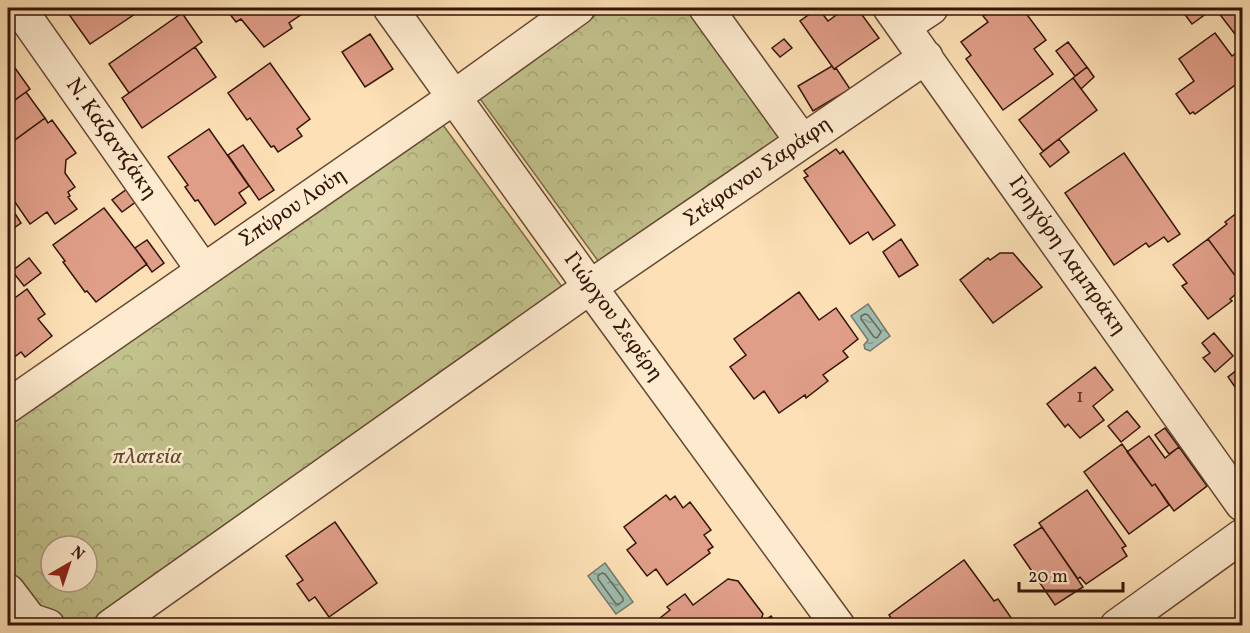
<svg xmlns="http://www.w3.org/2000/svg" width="1250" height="633" viewBox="0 0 1250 633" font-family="Vollkorn,serif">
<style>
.park{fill:url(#park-crowns);stroke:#7b6c4a;stroke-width:1.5;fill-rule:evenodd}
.water{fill:url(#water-ripples);stroke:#747a6d;stroke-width:1.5}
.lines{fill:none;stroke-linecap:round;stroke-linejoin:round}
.shore{stroke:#6a695c;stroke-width:1.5}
.building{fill:#e09e88;stroke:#341508;stroke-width:1.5}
.minor-casing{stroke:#664833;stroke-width:36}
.minor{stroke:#feebcf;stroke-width:33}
.labels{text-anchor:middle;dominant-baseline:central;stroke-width:5;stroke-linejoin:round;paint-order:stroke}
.number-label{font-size:20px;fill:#5f3728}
.street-label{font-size:22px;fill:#341508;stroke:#feebcf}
.park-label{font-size:22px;font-style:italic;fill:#5f4930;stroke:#feebcf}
</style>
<defs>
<pattern id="park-crowns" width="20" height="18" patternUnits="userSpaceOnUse" patternTransform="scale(1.5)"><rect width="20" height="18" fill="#c2c28c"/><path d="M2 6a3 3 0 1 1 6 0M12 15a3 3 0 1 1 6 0" fill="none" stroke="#a7a677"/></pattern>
<pattern id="water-ripples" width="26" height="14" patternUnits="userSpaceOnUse" patternTransform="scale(1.5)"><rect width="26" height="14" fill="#9fbdb0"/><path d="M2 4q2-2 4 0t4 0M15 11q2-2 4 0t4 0" fill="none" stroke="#82988d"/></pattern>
</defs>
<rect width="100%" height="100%" fill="#fde0b5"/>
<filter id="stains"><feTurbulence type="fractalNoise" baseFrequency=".00333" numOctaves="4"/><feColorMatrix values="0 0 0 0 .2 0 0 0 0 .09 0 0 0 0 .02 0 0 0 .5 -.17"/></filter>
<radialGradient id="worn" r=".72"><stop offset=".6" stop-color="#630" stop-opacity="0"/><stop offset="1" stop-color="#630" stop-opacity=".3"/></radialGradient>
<path class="park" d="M606 8H691L786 134 601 265 478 96Z
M440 121 563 288 139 625H8V426ZM51 546H87V582H51Z"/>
<path class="water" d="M868 304 890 336 870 351 865 349 864 345 868 340 851 316Z
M605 563 633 602 616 614 588 576Z"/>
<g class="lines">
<path class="shore" d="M865 314 868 315 881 332 877 338 874 337 861 319V316Z
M602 573 605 574 623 598V601L619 604H616L598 579V576Z"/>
</g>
<path class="building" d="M75 8H144L90 44 68 13Z
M225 8H311L289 23 292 28 264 47 241 19 236 22Z
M818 8 828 21 846 8H857L879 38 834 69 800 21Z
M995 8H1022L1046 40 1034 49 1053 74 1003 110 966 59 971 55 961 42 988 22 983 16Z
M1180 8H1214L1192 24Z
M1225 8H1242V35L1238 38 1218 12Z
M182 13 202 42 129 93 109 64Z
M1215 33 1232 56 1236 53 1242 62V80L1195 114 1193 112 1190 114 1176 94 1194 81 1179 59Z
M370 34 393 69 365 87 342 52Z
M784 39 792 48 780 57 772 48Z
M1068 42 1087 67 1075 76 1056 51Z
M195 47 216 77 142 128 122 98Z
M10 61 30 89 8 105V63Z
M270 63 310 119 297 129 302 136 278 152 274 146 271 147 250 118 247 120 228 93Z
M832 66 834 69 836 68 850 89 813 111 798 86Z
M1087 67 1094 77 1081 89 1073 78Z
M1073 78 1097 110 1043 151 1019 120Z
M26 92 45 118 8 145V105Z
M45 118 48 123 52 120 76 153 66 160 65 173 75 187 68 192 70 196 68 197 77 209 55 224 47 212 30 224 8 192V145Z
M209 129 249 186 239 193 246 203 215 225 198 200 195 201 185 187 188 185 168 157Z
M1059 139 1069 152 1050 167 1040 154Z
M243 145 274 190 259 200 228 155Z
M836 149 840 154 843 151 895 225 873 240 868 232 850 244 804 178 808 176 804 171Z
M1124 153 1180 234 1168 242 1164 237 1149 247 1146 243 1114 265 1065 193Z
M127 189 137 201 122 212 112 200Z
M9 204 21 223 11 230 8 225Z
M104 208 147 264 96 302 87 291 85 292 63 262 65 261 53 245Z
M1242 209V285L1208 239 1227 224 1225 222Z
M901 239 918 265 899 277 883 252Z
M1208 239 1242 285V289L1230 299 1232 301 1208 319 1182 286 1187 283 1173 265Z
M147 240 164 263 152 272 135 248Z
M1000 253H1013L1042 287 993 323 960 280 988 258 990 260Z
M29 258 41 273 24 286 12 271Z
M27 289 45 314 38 319 52 336 25 357 21 352 8 362V303Z
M799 292 819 320 836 308 858 339 843 351 848 357 823 375 828 381 806 398 805 395 779 413 764 391 754 399 730 367 746 355 734 339Z
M1214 333 1233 356 1215 372 1203 358 1210 353 1202 343Z
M1242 366V397L1228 377Z
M1095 367 1113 390 1093 406 1104 420 1080 438 1068 424 1065 427 1047 404Z
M1127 411 1140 427 1121 442 1108 426Z
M1165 428 1179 447 1169 454 1155 435Z
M1149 436 1165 458 1179 447 1207 486 1174 511 1155 484 1152 486 1127 452Z
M1122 444 1152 486 1155 484 1169 505 1129 534 1084 472Z
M1087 490 1126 546 1122 548 1127 556 1086 584 1080 577 1078 579 1039 523Z
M666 495 670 500 675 496 683 508 690 502 711 530 704 535 713 547 708 550 710 553 667 585 656 569 647 576 627 550 636 543 624 527Z
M335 522 377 583 329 617 315 597 309 601 297 584 303 580 286 556Z
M1042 527 1083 587 1055 605 1014 545Z
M964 560 994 601 998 599 1012 619 1003 626H896L889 615Z
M728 579 738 581 763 614 759 626H650L670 610 667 607 685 594 693 605Z
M771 616 778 626H759L760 624Z"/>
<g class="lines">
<g class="minor-casing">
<path id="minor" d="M19 8 203 270
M390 8 590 287 838 626
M706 8 802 141
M890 8 1242 504
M904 26 931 8
M8 406 443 105 578 8
M8 591 30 620 48 626
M111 626 590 287 926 57
M1117 626 1242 536"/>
</g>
<use href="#minor" class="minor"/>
</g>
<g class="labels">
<g class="number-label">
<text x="1080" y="397">1</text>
</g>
<g class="street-label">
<text transform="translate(111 139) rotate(55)">Ν. Καζαντζάκη</text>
<text transform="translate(758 172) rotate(-35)">Στέφανου Σαράφη</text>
<text transform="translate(293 208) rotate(-34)">Σπύρου Λούη</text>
<text transform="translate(1067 256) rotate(55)">Γρηγόρη Λαμπράκη</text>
<text transform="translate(613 317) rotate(54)">Γιώργου Σεφέρη</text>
</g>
<g class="park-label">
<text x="147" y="457">πλατεία</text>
</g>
</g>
<rect width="1250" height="633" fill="none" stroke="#fde0b5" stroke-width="30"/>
<rect x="9" y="9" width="1232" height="615" fill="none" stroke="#341508" stroke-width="3"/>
<rect x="15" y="15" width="1220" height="603" fill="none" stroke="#341508" stroke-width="1.5"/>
<g transform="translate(69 564) rotate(39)"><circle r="28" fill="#feebcf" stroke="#ad957f" stroke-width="1.5"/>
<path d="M0-4.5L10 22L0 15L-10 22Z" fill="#8f2418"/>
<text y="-9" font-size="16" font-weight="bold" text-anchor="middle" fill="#341508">N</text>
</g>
<path d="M1019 582v9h104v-9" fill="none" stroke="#341508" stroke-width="3"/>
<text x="1028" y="582" font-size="18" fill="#341508" stroke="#feebcf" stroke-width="4.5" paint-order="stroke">20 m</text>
<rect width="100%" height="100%" filter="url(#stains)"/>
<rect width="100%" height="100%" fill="url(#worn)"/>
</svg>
